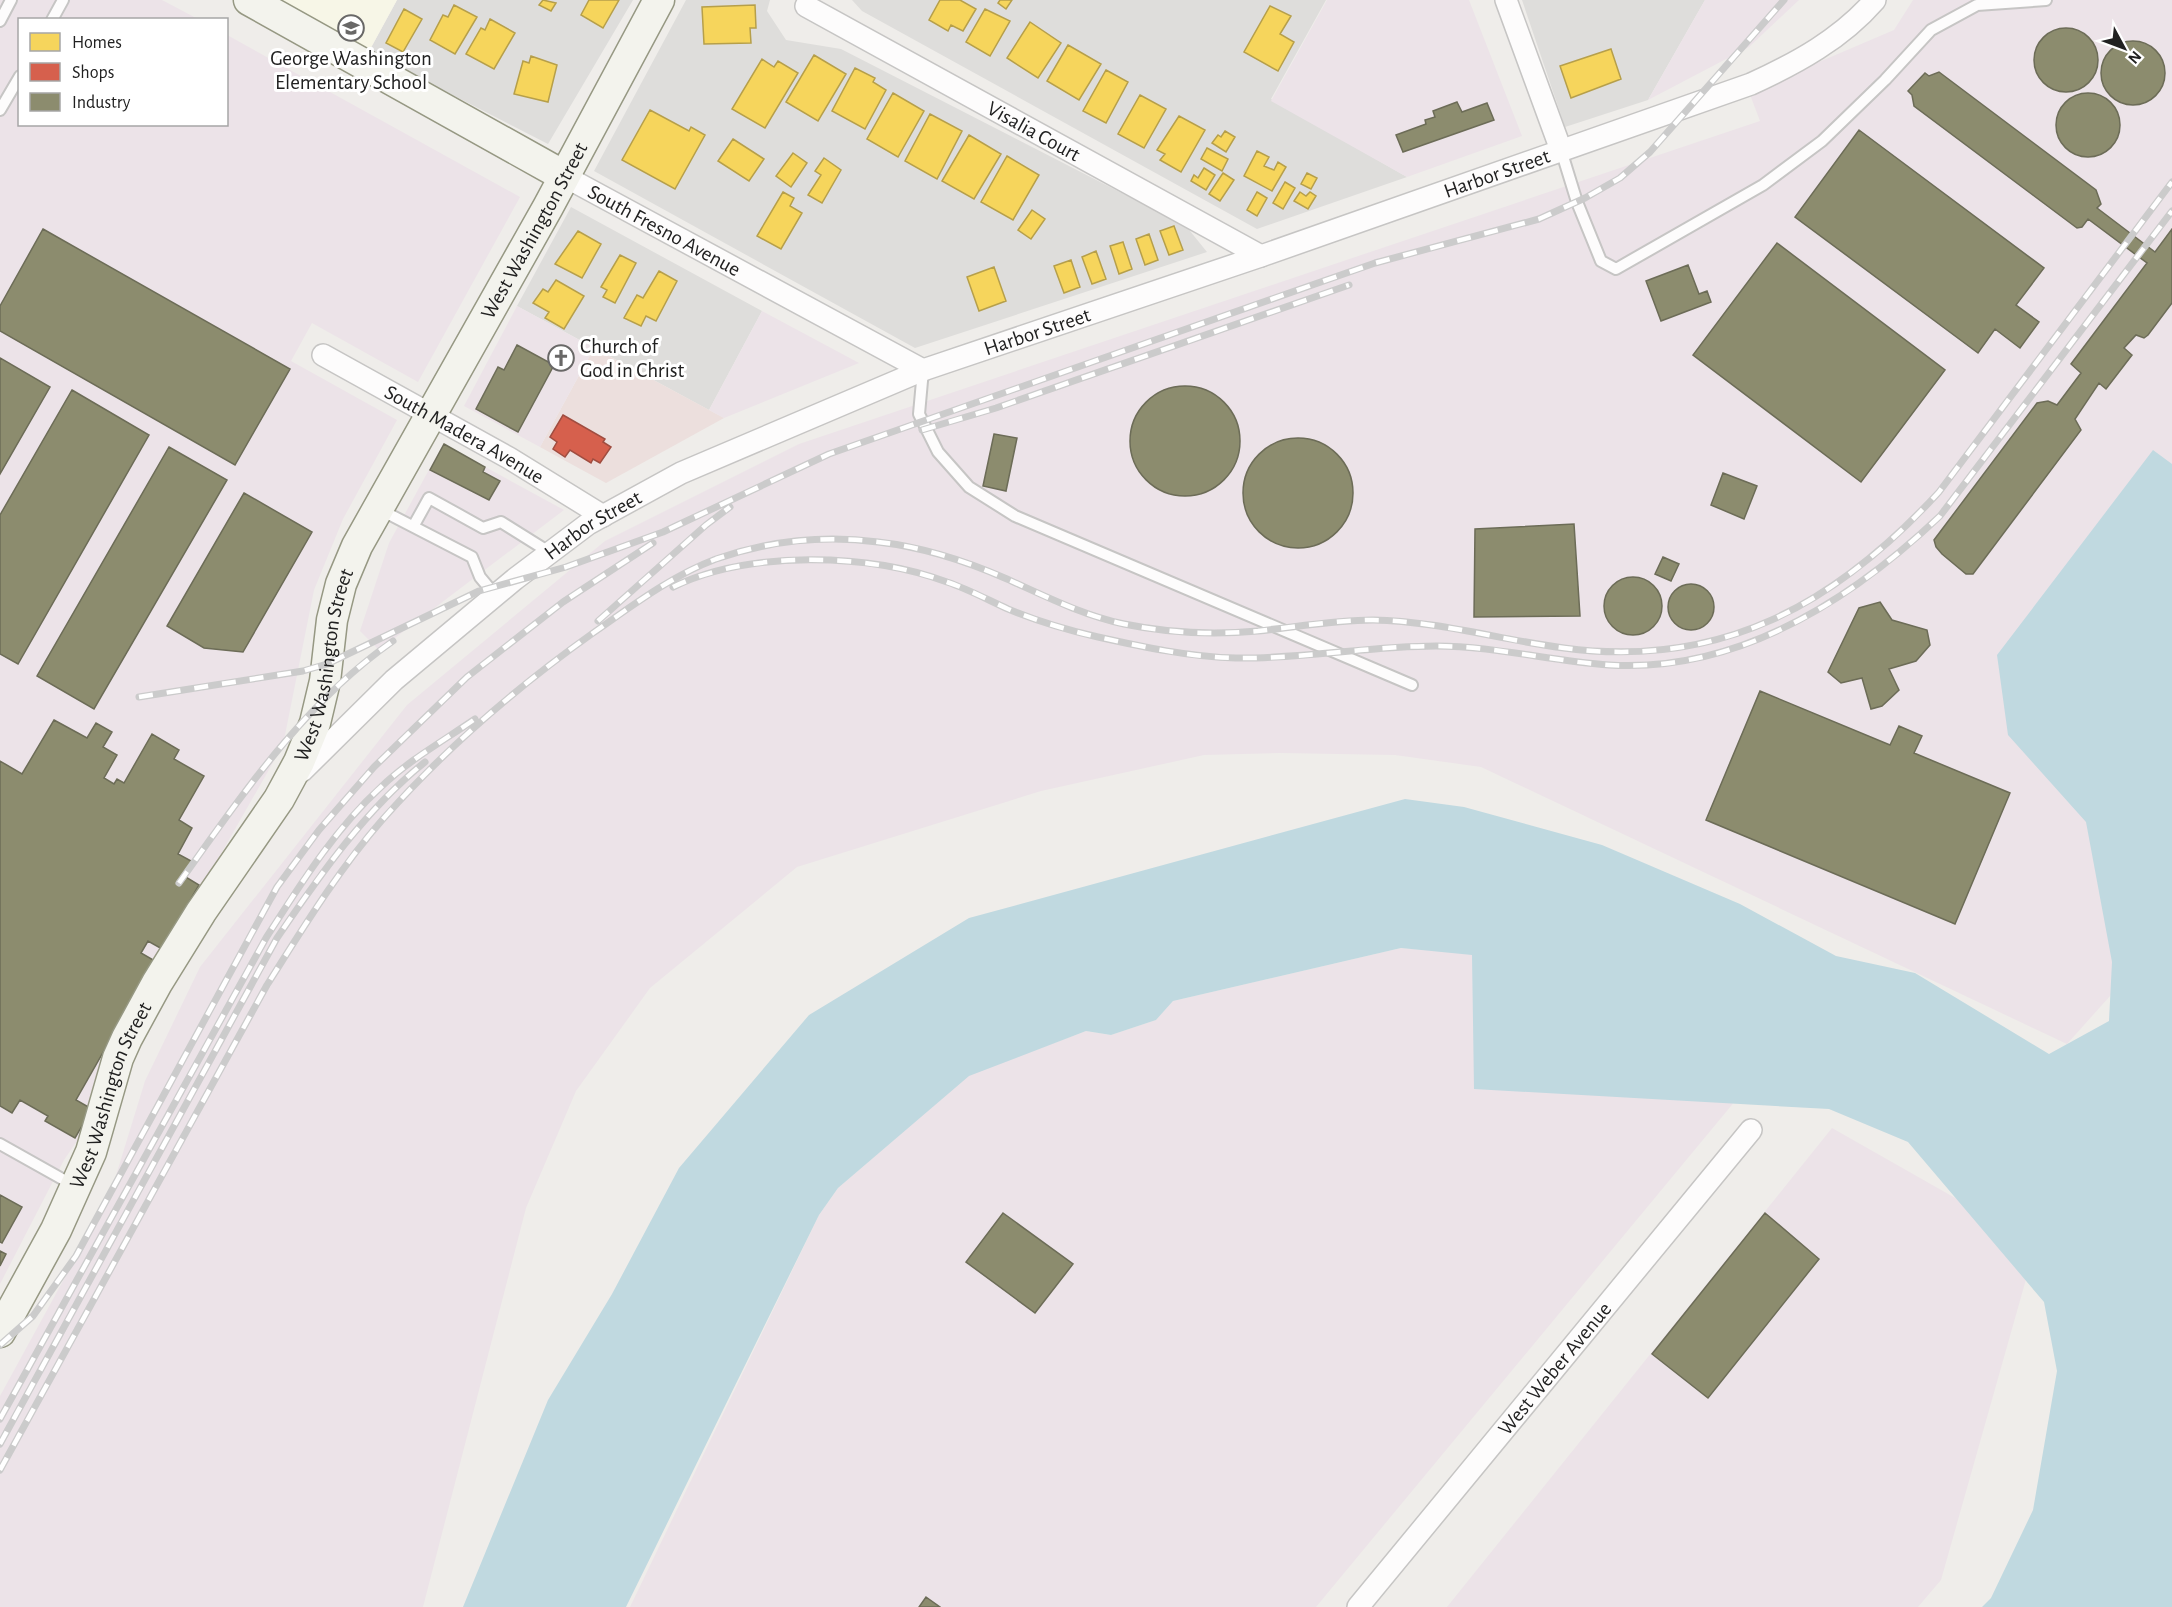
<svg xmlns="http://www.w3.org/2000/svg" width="2172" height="1607" viewBox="0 0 2172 1607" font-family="'Alegreya Sans',sans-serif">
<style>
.residential{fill:#dedddb}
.commercial{fill:#ecdfdd}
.industrial{fill:#ece3e8}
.education{fill:#f7f6e7}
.water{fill:#c0d9e0}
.homes{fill:#f6d55c;stroke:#b69f4a;stroke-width:1.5}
.shops{fill:#d6604d;stroke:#a04d40;stroke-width:1.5}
.industry{fill:#8c8c6e;stroke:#6c6c57;stroke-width:1.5}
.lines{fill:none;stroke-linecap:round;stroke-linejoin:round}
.lane-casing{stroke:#c6c5c4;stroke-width:14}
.street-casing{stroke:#c6c5c4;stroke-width:24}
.secondary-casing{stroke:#969883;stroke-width:33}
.lane{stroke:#fdfcfc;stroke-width:10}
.street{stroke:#fdfcfc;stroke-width:21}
.secondary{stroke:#f3f3ed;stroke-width:30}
.rail-casing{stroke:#cbcbcb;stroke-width:7}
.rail{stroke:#fff;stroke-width:4.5;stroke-dasharray:14;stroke-linecap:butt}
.labels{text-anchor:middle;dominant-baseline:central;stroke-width:6;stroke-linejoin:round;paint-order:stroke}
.poi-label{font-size:21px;fill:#212121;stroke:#fff}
.street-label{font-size:21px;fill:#212121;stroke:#fff}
</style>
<rect width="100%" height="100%" fill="#efedea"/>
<path class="residential" d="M397 0H633L548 144 410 73 367 55Z
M686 0H770L767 11 786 40 841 49 1186 226 1207 252 915 348 594 171Z
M852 0H1326L1271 99 1407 177 1257 229 862 11Z
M1522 0H1705L1648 100 1565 127Z
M571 207 762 311 709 410 517 306Z"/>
<path class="commercial" d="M594 348 724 418 606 483 540 447Z"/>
<path class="industrial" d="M0 0H162L198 19 20 20V124H226L227 35 520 197 418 382 312 323 291 361 397 420 343 519 314 590 283 745 116 1038 92 1119 64 1160 0 1284Z
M1327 0H1469L1522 136 1407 177 1271 101Z
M1705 0H1799L1749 47 1648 100Z
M1913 0H2172V475L2119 986 2067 1044 1481 767 1395 755 1279 753 1204 755 1041 791 797 867 650 988 576 1091 526 1208 423 1607H0V1396L110 1195 145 1081 200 967 407 705 605 541 799 444 1760 121 1749 92 1894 30Z
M517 306 594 348 540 447 464 406Z
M762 311 859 363 724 418 709 410Z
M443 444 564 510 379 650 360 631 389 543Z
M1401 948 1519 957 1755 1077 1316 1607H630L819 1215 838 1188 969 1075 1086 1031 1111 1035 1156 1020 1173 1001Z
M1832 1128 2036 1244 1941 1580 1918 1607H1447Z"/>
<path class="education" d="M271 0H397L367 55Z"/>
<path class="water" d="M2153 450 2172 464V1607H1982L1991 1598 2033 1510 2057 1371 2044 1302 1908 1142 1829 1109 1474 1089 1472 955 1401 948 1173 1001 1156 1020 1111 1035 1086 1031 969 1076 838 1188 819 1215 626 1607H463L548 1400 612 1294 679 1168 809 1015 969 918 1405 799 1464 807 1602 845 1740 904 1836 956 1915 973 2049 1054 2109 1021 2112 962 2086 822 2008 735 1997 655Z"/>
<path class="homes" d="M543 0 556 3 551 11 539 5Z
M589 0H619L603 28 581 15Z
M940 0H960L976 9 963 31 951 25 948 31 929 20Z
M1000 0H1012L1006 9 998 3Z
M454 5 477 17 455 54 430 40 443 15 448 17Z
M755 5 756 28H750L751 43 704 44 702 7Z
M1270 6 1291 16 1280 34 1294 42 1278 71 1244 52Z
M404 9 422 19 403 52 386 43Z
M985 9 1010 21 990 56 966 42Z
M490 19 515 33 494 69 466 54 481 28 485 30Z
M1030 22 1061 43 1038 78 1007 58Z
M1068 45 1101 64 1079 100 1047 81Z
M1611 49 1621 79 1571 98 1560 66Z
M814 55 846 74 818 121 786 102Z
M531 56 557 65 548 102 514 94 523 61 529 63Z
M762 59 774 67 778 61 798 73 765 128 732 109Z
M855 68 875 78 873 82 886 90 865 129 832 111Z
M1106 70 1128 82 1106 123 1083 111Z
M893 93 924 111 898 157 867 139Z
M1140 95 1166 109 1144 148 1118 134Z
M650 110 689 131 691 127 705 135 675 189 622 160Z
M930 114 962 131 937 179 905 161Z
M1179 116 1205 130 1181 172 1160 160 1165 154 1157 150Z
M1225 131 1235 137 1226 152 1212 143 1218 135 1221 137Z
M969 135 1001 154 974 199 942 181Z
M733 139 764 159 749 181 718 161Z
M1207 148 1228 159 1222 171 1201 159Z
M1257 151 1269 157 1264 166 1274 170 1278 162 1286 167 1272 191 1244 176Z
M793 153 807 163 791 187 776 176Z
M1007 156 1039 175 1013 220 981 202Z
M824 158 841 170 822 203 808 195 821 175 815 171Z
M1204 168 1215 175 1206 190 1191 181 1194 175 1198 178Z
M1223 173 1234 180 1220 201 1209 194Z
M1307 173 1317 178 1311 189 1301 184Z
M1285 182 1295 188 1283 209 1273 203Z
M783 192 794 198 790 206 802 213 781 249 757 236Z
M1257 192 1267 198 1257 216 1247 210Z
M1300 192 1306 196 1310 192 1316 196 1308 209 1294 201Z
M1032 210 1045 219 1031 239 1018 230Z
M1174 226 1183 250 1169 255 1160 231Z
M578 231 601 244 582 278 555 264Z
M1149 234 1158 260 1145 265 1136 239Z
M1123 242 1132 269 1119 274 1110 246Z
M1096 251 1106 279 1092 284 1082 257Z
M620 255 636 263 615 303 603 297 607 290 601 287Z
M1071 260 1080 287 1064 293 1054 266Z
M994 267 1006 301 979 311 967 277Z
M659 271 677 281 656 321 646 316 641 326 624 318 637 295 643 298Z
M556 280 584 296 564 329 545 318 549 312 533 303 543 289 548 292Z"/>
<path class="shops" d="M563 415 605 439 603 442 611 447 600 463 593 459 591 463 570 450 565 457 553 449 557 442 550 437Z"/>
<path class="industry" d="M2034 60a32 32 0 1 1 64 0a32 32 0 1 1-64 0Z
M2101 73a32 32 0 1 1 64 0a32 32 0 1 1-64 0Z
M1939 72 2096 190 2101 204 2097 208 2155 252 2172 229V303L2148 335 2144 338 2136 335 2124 348 2132 355 2106 389 2099 383 2075 419 2081 430 1973 574H1966L1942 554 1936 547 1934 540 2037 403 2048 401 2057 405 2081 373 2071 364 2147 263 2088 219 2082 227 2077 228 1914 106 1912 95 1908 91 1925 73 1929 76Z
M2056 125a32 32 0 1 1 64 0a32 32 0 1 1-64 0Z
M1457 102 1462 112 1487 103 1494 120 1403 152 1396 135 1426 124 1425 120 1435 117 1433 111Z
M1859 130 2044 268 2016 305 2039 322 2020 348 1995 329 1978 353 1795 217Z
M43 229 290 369 235 465 0 331V306Z
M1777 243 1945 370 1861 482 1693 355Z
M1688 265 1699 294 1707 291 1711 302 1661 321 1646 281Z
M517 345 554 365 518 432 476 409 498 367 504 370Z
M0 358 50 387 0 474Z
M1130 441a55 55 0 1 1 110 0a55 55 0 1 1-110 0Z
M72 390 149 435 18 664 0 654V515Z
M994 434 1017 438 1006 491 983 486Z
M1243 493a55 55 0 1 1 110 0a55 55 0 1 1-110 0Z
M444 444 485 467 483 472 500 481 489 500 430 470Z
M169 447 227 480 94 709 37 676Z
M1723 473 1757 486 1744 519 1711 505Z
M244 493 312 532 243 652 204 648 167 626Z
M1574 524 1580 616 1474 617 1475 529Z
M1663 557 1679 564 1671 581 1655 574Z
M1604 606a29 29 0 1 1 58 0a29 29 0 1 1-58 0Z
M1668 607a23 23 0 1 1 46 0a23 23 0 1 1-46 0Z
M1880 602 1892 620 1927 630 1930 645 1916 661 1889 669 1899 690 1882 706 1871 709 1862 678 1841 683 1828 672 1859 608Z
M1760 691 1890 745 1899 726 1922 736 1914 753 2010 793 1955 924 1706 820Z
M54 720 87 738 96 723 112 732 103 747 117 755 104 778 114 784 117 779 124 783 152 734 179 750 174 759 204 776 179 820 192 828 178 854 193 862 184 876 199 885 162 949 148 941 141 953 155 961 76 1100 92 1109 75 1138 45 1121 48 1116 20 1100 12 1113 0 1106V761L22 774Z
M0 1195 22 1207 2 1243 0 1242Z
M1003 1213 1073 1264 1035 1313 966 1262Z
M1765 1213 1819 1259 1708 1398 1652 1354Z
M0 1251 6 1254 0 1266Z
M926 1597 940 1607H919Z"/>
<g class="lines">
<g class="lane-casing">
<path id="lane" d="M52 20 63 0
M0 21 11 0
M0 110 20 76
M1561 150 1577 202 1601 261 1616 269 1763 185 1822 141 1885 80 1931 30 1977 5 2046 0
M923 370 919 414 938 452 969 487 1015 516 1412 685
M381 510 472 557 480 577 495 595
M414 525 429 498 483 528 501 522 549 552
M0 1144 73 1185"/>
</g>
<g class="street-casing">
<g id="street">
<path d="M1506 0 1561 150"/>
<path id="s1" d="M806 6 1261 256"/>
<path id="s2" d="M564 176 923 370"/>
<path id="s3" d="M323 355 509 458 603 516"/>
<path id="s4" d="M302 771 394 680 515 579 588 524 681 473 923 370 1261 256 1751 84C1797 63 1841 39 1875 0"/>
<path id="s5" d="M1358 1607 1751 1130"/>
</g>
</g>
<g class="secondary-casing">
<g id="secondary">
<path d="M249 0 564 176"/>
<path id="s6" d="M0 1332 56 1230 91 1152 118 1058 127 1038 157 983 201 912 279 799 299 762 315 723 325 681 332 620 341 584 357 546 548 207 659 0"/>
</g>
</g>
<use href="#lane" class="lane"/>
<use href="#street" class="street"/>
<use href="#secondary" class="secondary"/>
<g class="rail-casing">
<path id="rail" d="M922 430 996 408 1349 285
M673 587C749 550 869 553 947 582 968 589 988 600 1008 609 1037 621 1067 630 1098 637 1143 647 1190 657 1236 658 1303 659 1369 646 1436 646 1494 646 1551 661 1609 665 1738 673 1850 601 1940 516L2172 211
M598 621 706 525 730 507
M139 697 303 671 327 664 479 591 566 567 663 532 829 454 1375 263 1539 219 1585 198 1620 178 1650 152 1784 0
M179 883C242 795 304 703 393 641
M0 1345 33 1316 76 1256 277 887 319 830 374 767 467 677 563 602 653 543
M0 1419 266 938C300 885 334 830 381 787 409 760 443 741 475 719
M0 1444 277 938C320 875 365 810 425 762
M0 1470 267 985C303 928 339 869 383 819 445 749 517 687 593 633 632 606 671 576 716 559 768 541 823 535 878 542 923 547 966 561 1007 579 1045 596 1082 615 1124 624 1168 633 1213 635 1258 631 1296 627 1335 620 1373 620 1438 621 1501 640 1564 648 1721 669 1836 604 1939 492L2172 182"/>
</g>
<use href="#rail" class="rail"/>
</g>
<defs>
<g id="school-ring" transform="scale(1.35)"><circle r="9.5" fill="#fff" stroke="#696867" stroke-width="1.5"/><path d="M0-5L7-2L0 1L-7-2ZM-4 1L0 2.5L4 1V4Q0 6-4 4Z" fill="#696867"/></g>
<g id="church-ring" transform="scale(1.35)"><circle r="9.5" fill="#fff" stroke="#696867" stroke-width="1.5"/><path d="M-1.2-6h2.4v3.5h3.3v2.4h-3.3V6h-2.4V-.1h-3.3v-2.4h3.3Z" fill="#696867"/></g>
</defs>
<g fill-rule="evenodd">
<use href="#school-ring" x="351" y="28"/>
<use href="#church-ring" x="561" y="358"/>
</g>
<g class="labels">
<g class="poi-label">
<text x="351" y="58">George Washington<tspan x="351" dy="24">Elementary School</tspan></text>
<text x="580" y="346" text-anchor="start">Church of<tspan x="580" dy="24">God in Christ</tspan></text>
</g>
<g class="street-label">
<text stroke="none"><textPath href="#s1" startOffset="260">Visalia Court</textPath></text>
<text stroke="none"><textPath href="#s4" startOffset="1354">Harbor Street</textPath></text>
<text stroke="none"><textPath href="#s6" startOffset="1234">West Washington Street</textPath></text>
<text stroke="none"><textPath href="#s2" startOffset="114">South Fresno Avenue</textPath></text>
<text stroke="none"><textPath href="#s4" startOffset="868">Harbor Street</textPath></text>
<text stroke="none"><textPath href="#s3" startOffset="162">South Madera Avenue</textPath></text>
<text stroke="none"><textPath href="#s4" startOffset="382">Harbor Street</textPath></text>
<text stroke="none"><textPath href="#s6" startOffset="748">West Washington Street</textPath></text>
<text stroke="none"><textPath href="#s6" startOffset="262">West Washington Street</textPath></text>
<text stroke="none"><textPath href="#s5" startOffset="309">West Weber Avenue</textPath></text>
</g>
</g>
<rect x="18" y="18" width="210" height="108" fill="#ffffff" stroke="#a6a6a6" stroke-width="1.5"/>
<rect x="30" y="33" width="30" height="18" fill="#f6d55c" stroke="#a6a6a6" stroke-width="1.5"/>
<text x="72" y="48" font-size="18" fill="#212121">Homes</text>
<rect x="30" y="63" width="30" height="18" fill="#d6604d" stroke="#a6a6a6" stroke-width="1.5"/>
<text x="72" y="78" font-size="18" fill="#212121">Shops</text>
<rect x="30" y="93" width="30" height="18" fill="#8c8c6e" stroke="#a6a6a6" stroke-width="1.5"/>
<text x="72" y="108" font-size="18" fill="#212121">Industry</text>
<g transform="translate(2124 48) rotate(131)" stroke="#ffffff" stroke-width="4.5" paint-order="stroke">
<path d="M0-4.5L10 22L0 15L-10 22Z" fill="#212121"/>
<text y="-9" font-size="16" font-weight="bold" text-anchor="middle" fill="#212121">N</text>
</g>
</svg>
